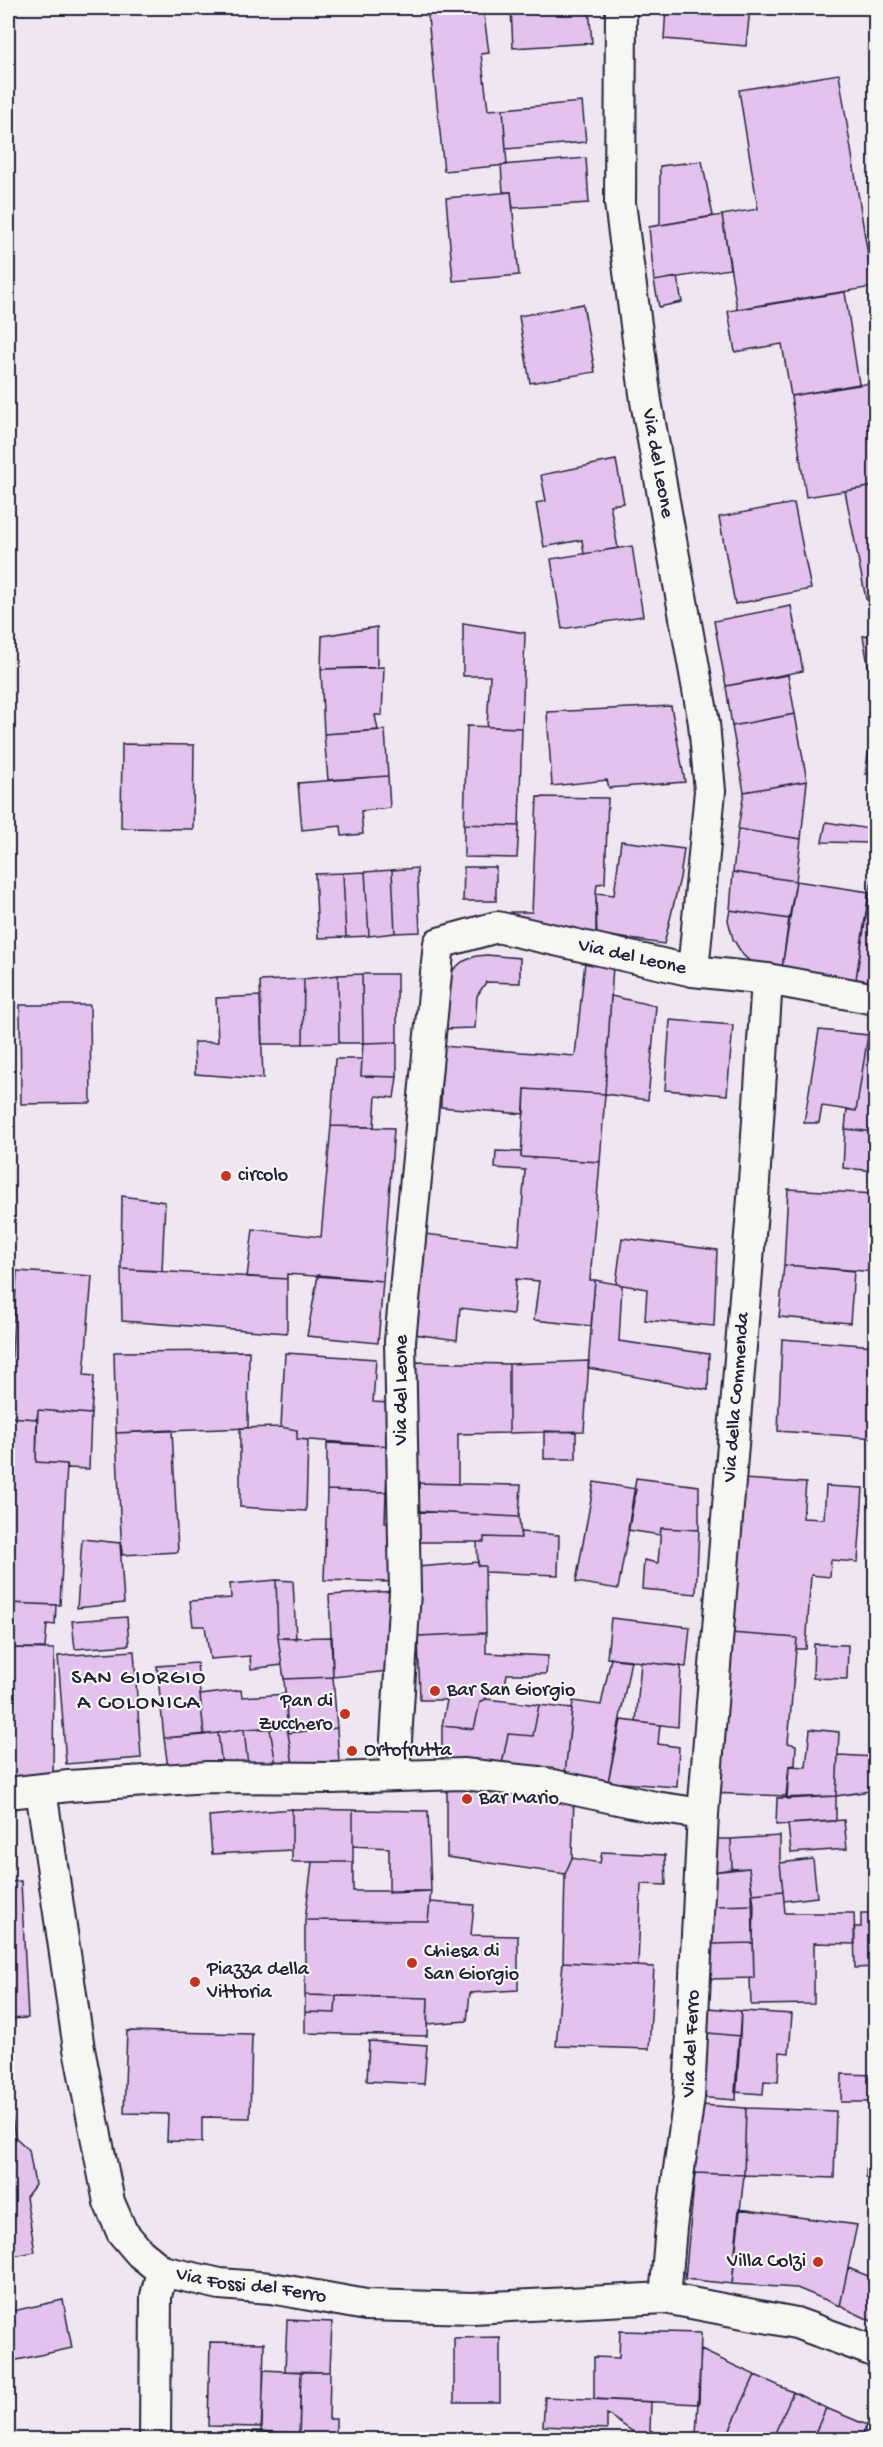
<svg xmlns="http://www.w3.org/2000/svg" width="883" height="2447" viewBox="0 0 883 2447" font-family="'Gochi Hand',sans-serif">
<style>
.building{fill:#e3c2ee;stroke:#22223b;stroke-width:1.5}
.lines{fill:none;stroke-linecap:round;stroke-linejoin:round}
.minor-casing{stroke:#22223b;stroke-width:34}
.minor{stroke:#f6f6f2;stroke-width:30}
.poi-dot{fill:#c8321e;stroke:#f6f6f2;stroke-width:2}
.labels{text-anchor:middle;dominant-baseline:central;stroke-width:4.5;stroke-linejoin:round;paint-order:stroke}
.street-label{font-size:20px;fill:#22223b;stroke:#f6f6f2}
.poi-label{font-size:20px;fill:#22223b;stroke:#f6f6f2;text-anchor:start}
.quarter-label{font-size:22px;letter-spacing:1.5px;fill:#22223b;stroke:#f6f6f2}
</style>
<rect width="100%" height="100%" fill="#f0e6f1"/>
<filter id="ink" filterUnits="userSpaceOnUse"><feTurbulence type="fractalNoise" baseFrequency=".0167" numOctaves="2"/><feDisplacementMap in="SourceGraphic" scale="12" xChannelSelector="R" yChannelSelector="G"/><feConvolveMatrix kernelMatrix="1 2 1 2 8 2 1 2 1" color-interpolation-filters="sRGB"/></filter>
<g filter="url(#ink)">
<path class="building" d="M427 8H483L489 53 481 54 488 110 503 109 507 165 444 171Z
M511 8H589L592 43 513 48Z
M666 8 750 9 746 46 664 39Z
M839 74 873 287 737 309 722 215 758 209 739 90Z
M582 102 586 142 506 149 503 109Z
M586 158 589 203 513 208 511 192H503L501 165Z
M702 161 713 216 660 225V166Z
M511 192 519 275 453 281 446 198Z
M722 215 730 269 654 281 649 227Z
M677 277 682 302 659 307 654 281Z
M845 292 859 384 791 396 782 344 735 352 728 311Z
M583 304 595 372 530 383 519 316Z
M871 383 876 413V486L806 497 791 396Z
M616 460 624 503 610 505 618 548 584 554 582 540 544 547 536 503 546 501 541 475Z
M876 486V597L866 599 845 491Z
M794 503 811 589 735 604 719 517Z
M632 546 643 616 562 629 551 559Z
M791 606 803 671 726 686 714 621Z
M463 623 525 633 522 728 487 727 490 676H463Z
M377 627V668L321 669 322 636Z
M876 634V711L863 636Z
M384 667 382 715H375L378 730 324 734 321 669Z
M788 675 795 714 732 726 726 686Z
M671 706 685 782 609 788 607 780 552 786 547 712Z
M795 714 807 781 744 792 732 726Z
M467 726 522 728 519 826 464 824Z
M385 730 388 776 328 780 324 734Z
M870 743H876V772L865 774Z
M122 744 194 745 193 829 121 828Z
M388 776 390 808 361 811 363 834 342 836 341 826 302 830 298 783Z
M807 781 801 839 738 829 744 792Z
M537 797 608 798 605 883 597 884 596 893 597 943 512 927 511 912H532Z
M826 822 876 830 874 843 822 842Z
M464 824 519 826 517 858 464 857Z
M738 829 801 839 796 881 733 872Z
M621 841 684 849 680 878 664 944 596 934V893L614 895Z
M876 854V982L856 979Z
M464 867H496V901H463Z
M417 868 420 932 395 933 392 870Z
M392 870 395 933 369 936 365 872Z
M365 872 369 936 346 937 343 873Z
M733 872 796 881 789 919 730 910Z
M343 873 346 937 318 938 315 874Z
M796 881 869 892 856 979 782 968Z
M730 910 789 919 782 968 754 965 743 955 733 939 728 920Z
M487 955 520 958V983L486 982 477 996 475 1028 440 1029 446 982 454 969 462 962 476 956Z
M585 962 613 965 605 1094 525 1089 524 1114 441 1107 442 1046 575 1056Z
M362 974H397V1042L363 1043Z
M362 974 363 1043H339L338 975Z
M338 975 339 1043 303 1044 304 979Z
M304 979 303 1044H262L260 981Z
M260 996 263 1079 195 1074 194 1042H218L216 998Z
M611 996 656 1006 648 1100 605 1094Z
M20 1005H90L91 1103 21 1104Z
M670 1020 733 1025 727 1095 665 1090Z
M819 1030 868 1035 856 1111 822 1106 819 1123H804Z
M868 1035 876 1037V1132L845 1129 847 1109 856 1111Z
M397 1042V1077L361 1076 363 1043Z
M335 1059H362L361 1076 397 1077 394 1098 376 1096 374 1127 331 1126Z
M525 1089 605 1094 600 1162 521 1157Z
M331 1126 394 1128 383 1281 287 1274V1279L247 1277 253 1229 321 1237Z
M845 1129 876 1132V1171L843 1168Z
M496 1151 521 1152V1157L600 1162 590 1280H595L591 1326 534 1320 539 1281 516 1279 513 1314 460 1308 457 1340 414 1334 425 1234 519 1245 525 1170 495 1168Z
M788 1189 876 1194V1272L784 1265Z
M122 1196 165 1202 162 1271 121 1269Z
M622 1238 717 1250 714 1326 645 1320 647 1289 616 1284Z
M784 1265 854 1271 850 1323 779 1317Z
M121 1269 287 1279V1333L122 1321Z
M17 1271 92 1276 84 1375 94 1376 91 1414 38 1410 37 1419 8 1417Z
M318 1275 383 1281 378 1343 307 1336Z
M595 1280 622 1285 619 1341 709 1354 708 1390 588 1368Z
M782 1339 876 1346V1438L778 1431Z
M249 1351 248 1428 116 1433 114 1352Z
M285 1353 376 1359 373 1402 389 1403V1446L297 1439V1430L281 1427Z
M589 1361 584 1431 509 1433V1364Z
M414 1362 509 1364V1433L458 1434V1484L414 1483Z
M38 1410 91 1414 89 1469 68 1468 67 1464 36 1462Z
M8 1417 37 1419 36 1462 67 1464 60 1605 8 1603Z
M281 1427 297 1430V1439L308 1440 306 1511 240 1507V1428Z
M172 1430 178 1552 122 1555 116 1433Z
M544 1431 576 1432V1459H544Z
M327 1443 389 1446 386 1492 327 1490Z
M636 1478 699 1486V1530L661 1528 660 1535 628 1530Z
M742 1479 806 1483 803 1518 824 1519 826 1486 863 1488 858 1562 831 1560 830 1577 811 1575 806 1649H796L797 1638 730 1633Z
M594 1482 636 1489 618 1589 576 1582Z
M414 1483 521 1485 519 1517 415 1511Z
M327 1490 386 1492 385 1523H391V1582L324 1580Z
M418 1511 519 1517 521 1538 484 1537V1542H418Z
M661 1528 699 1530 696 1594 642 1589 644 1560 658 1563Z
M520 1532 559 1535 558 1575 485 1572V1566H478L477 1542H484V1537L521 1538Z
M82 1539 120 1543 124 1603 77 1608Z
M478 1562V1566H485L486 1633 418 1636 417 1567Z
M276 1580 278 1638 282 1665 251 1669 250 1656 210 1659 205 1626H193L190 1601 231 1598 230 1584Z
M276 1580 293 1581 296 1639 278 1638Z
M395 1591 398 1670 333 1677 329 1595Z
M8 1603 56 1605 55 1625 47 1624 45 1648H8Z
M127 1617 129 1645 75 1649 72 1621Z
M611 1618 690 1627 686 1667 607 1658Z
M486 1633V1653L548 1656 546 1674H507L504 1690 486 1689V1699L480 1702 474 1729 442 1726 447 1700H420L418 1636Z
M730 1633 797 1638 788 1743 796 1745 795 1765 789 1766 786 1796 710 1793Z
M332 1637 333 1677 284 1679 278 1638Z
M814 1644 848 1645 847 1679 813 1678Z
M8 1648 54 1649 53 1773 8 1778Z
M134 1651 141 1758 66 1764 58 1656Z
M611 1658 631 1660 608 1782 565 1774 573 1701 601 1705Z
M641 1662 681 1666 678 1727 636 1722Z
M197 1663 204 1735 164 1738 157 1666Z
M333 1677 337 1728 288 1733 284 1679Z
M241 1690 242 1697 286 1694 287 1727 244 1729 204 1735 200 1695Z
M486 1699 539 1705 533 1736 508 1734 502 1764 442 1758V1726L474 1729 480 1702Z
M539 1705 572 1709 565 1774 502 1764 508 1734 533 1736Z
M621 1720 660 1725 658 1744 679 1747 677 1787 608 1782Z
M287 1727 293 1765H276L270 1729Z
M337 1728 339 1763 293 1765 288 1733Z
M244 1729H270L276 1765 248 1766Z
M244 1729 248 1766H222L218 1733Z
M810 1729 839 1732 836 1796 787 1799 789 1766 806 1767Z
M218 1733 222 1766 168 1768 164 1738Z
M838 1755 876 1757V1790L836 1796Z
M447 1786 574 1797 572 1858 565 1874 447 1857Z
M836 1796V1821L776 1825 777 1798Z
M292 1809 353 1810V1862H292Z
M292 1809V1850L212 1854 209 1816Z
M353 1810 428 1811 431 1891 389 1893V1848L353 1846Z
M844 1820 847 1849 791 1853 788 1824Z
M780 1836V1863L783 1891 752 1894 749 1868 732 1869 731 1839Z
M715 1839H731L732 1869 712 1872Z
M602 1852 665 1855 666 1885 641 1884 638 1966 563 1962 565 1874 572 1858 600 1863Z
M813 1859 817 1897 784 1901 780 1863Z
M312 1862H353V1891H431L428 1921 305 1920Z
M749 1868 754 1905 713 1906 712 1872Z
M21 1881 28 2018 8 2019V1882Z
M783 1891 785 1913H854L855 1944 814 1943V2004L751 2005 750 1978H754L752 1894Z
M430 1902 474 1905 471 1935 518 1936V1990L470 1993 467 2021 427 2024 428 1998 305 1995V1920L428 1921Z
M754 1905 753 1943 711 1944 713 1906Z
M861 1913H876V1967L855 1968 854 1927H861Z
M753 1943 754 1978 710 1979 711 1944Z
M563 1962 654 1967 649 2049 556 2046Z
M305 1995 336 1996 335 2013 305 2012Z
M336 1996 428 1998 427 2036 305 2033V2012L335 2013Z
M698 2007 741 2011 740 2036 697 2032Z
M741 2011 792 2014 789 2053 780 2052 778 2082 764 2081 763 2094 735 2092Z
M127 2031 252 2034 250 2118 202 2117V2142L167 2141 168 2114 124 2113Z
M697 2032 740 2036 736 2100 694 2097Z
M369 2041 427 2045 424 2084 367 2081Z
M842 2074 876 2075V2102H841Z
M8 2092 15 2137 29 2150 35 2185 26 2197 35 2252 8 2257Z
M701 2105 746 2108 744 2175 695 2173Z
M746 2108 836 2111 834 2178 744 2175Z
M867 2154 876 2155V2177H866Z
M695 2173 744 2175 732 2284 685 2279Z
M739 2209 857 2225 840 2306 797 2288 732 2284Z
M848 2268 876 2279V2323L840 2306Z
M63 2300 72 2348 8 2362V2312Z
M287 2320 332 2322 330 2372 285 2371Z
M620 2331 701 2333 699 2404 594 2399V2357L619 2358Z
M500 2337V2402H454V2338Z
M210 2342 264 2343 262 2427 208 2426Z
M701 2350 755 2375 725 2440H708L696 2435Z
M264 2370 301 2372 299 2433 261 2432Z
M301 2372H330L329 2419H336V2440H299Z
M755 2375 793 2392 772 2440H725Z
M793 2392 826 2408 812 2440H772Z
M545 2397 651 2402 650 2430 657 2434 696 2435 695 2440H645L607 2414V2429L543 2426Z
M826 2408 867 2425 860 2440H812Z
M867 2425 876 2429V2440H860Z
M253 2431 299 2433V2440H253Z"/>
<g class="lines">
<g class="minor-casing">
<g id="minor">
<path id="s1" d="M621 8 620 203 646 401 704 723 710 791 693 971"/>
<path id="s2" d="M396 1776 395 1757 405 1591 400 1341 439 943 497 927 693 971 767 979 876 999"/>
<path id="s3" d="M41 1790 79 2049 109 2202 122 2232 140 2253 162 2271 220 2284 271 2288 366 2305 473 2308 665 2298 796 2323 876 2352"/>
<path d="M8 1793 69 1786 208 1777 332 1778 463 1774 539 1782 655 1807 703 1814"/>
<path id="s4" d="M665 2298 671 2227 689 2097 703 1814 753 1198 767 979"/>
<path d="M155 2440 156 2296 162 2271"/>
</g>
</g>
<use href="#minor" class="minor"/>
</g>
</g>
<g class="poi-dot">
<circle cx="226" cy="1176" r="6"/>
<circle cx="435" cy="1691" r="6"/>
<circle cx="345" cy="1714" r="6"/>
<circle cx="352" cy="1751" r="6"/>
<circle cx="467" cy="1799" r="6"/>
<circle cx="412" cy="1963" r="6"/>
<circle cx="195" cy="1982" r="6"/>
<circle cx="818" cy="2262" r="6"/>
</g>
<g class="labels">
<g class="street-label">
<text stroke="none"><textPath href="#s1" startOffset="458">Via del Leone</textPath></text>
<text stroke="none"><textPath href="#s2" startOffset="1034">Via del Leone</textPath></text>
<text transform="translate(402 1390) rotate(-90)">Via del Leone</text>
<text stroke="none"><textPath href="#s4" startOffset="904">Via della Commenda</textPath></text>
<text stroke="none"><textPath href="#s4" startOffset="256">Via del Ferro</textPath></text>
<text stroke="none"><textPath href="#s3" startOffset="597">Via Fossi del Ferro</textPath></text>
</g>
<g class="poi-label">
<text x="238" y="1176">circolo</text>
<text x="447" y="1691">Bar San Giorgio</text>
<text x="333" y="1702" text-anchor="end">Pan di<tspan x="333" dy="23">Zucchero</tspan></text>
<text x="364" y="1751">Ortofrutta</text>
<text x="479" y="1799">Bar Mario</text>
<text x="424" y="1952">Chiesa di<tspan x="424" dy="23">San Giorgio</tspan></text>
<text x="207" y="1970">Piazza della<tspan x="207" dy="23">Vittoria</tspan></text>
<text x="806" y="2262" text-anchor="end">Villa Colzi</text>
</g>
<g class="quarter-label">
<text x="139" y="1679">SAN GIORGIO<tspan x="139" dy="25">A COLONICA</tspan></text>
</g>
</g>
<rect width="883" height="2447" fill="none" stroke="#f6f6f2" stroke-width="30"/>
<rect x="15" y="15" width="853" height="2417" fill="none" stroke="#22223b" stroke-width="2" filter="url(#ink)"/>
</svg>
